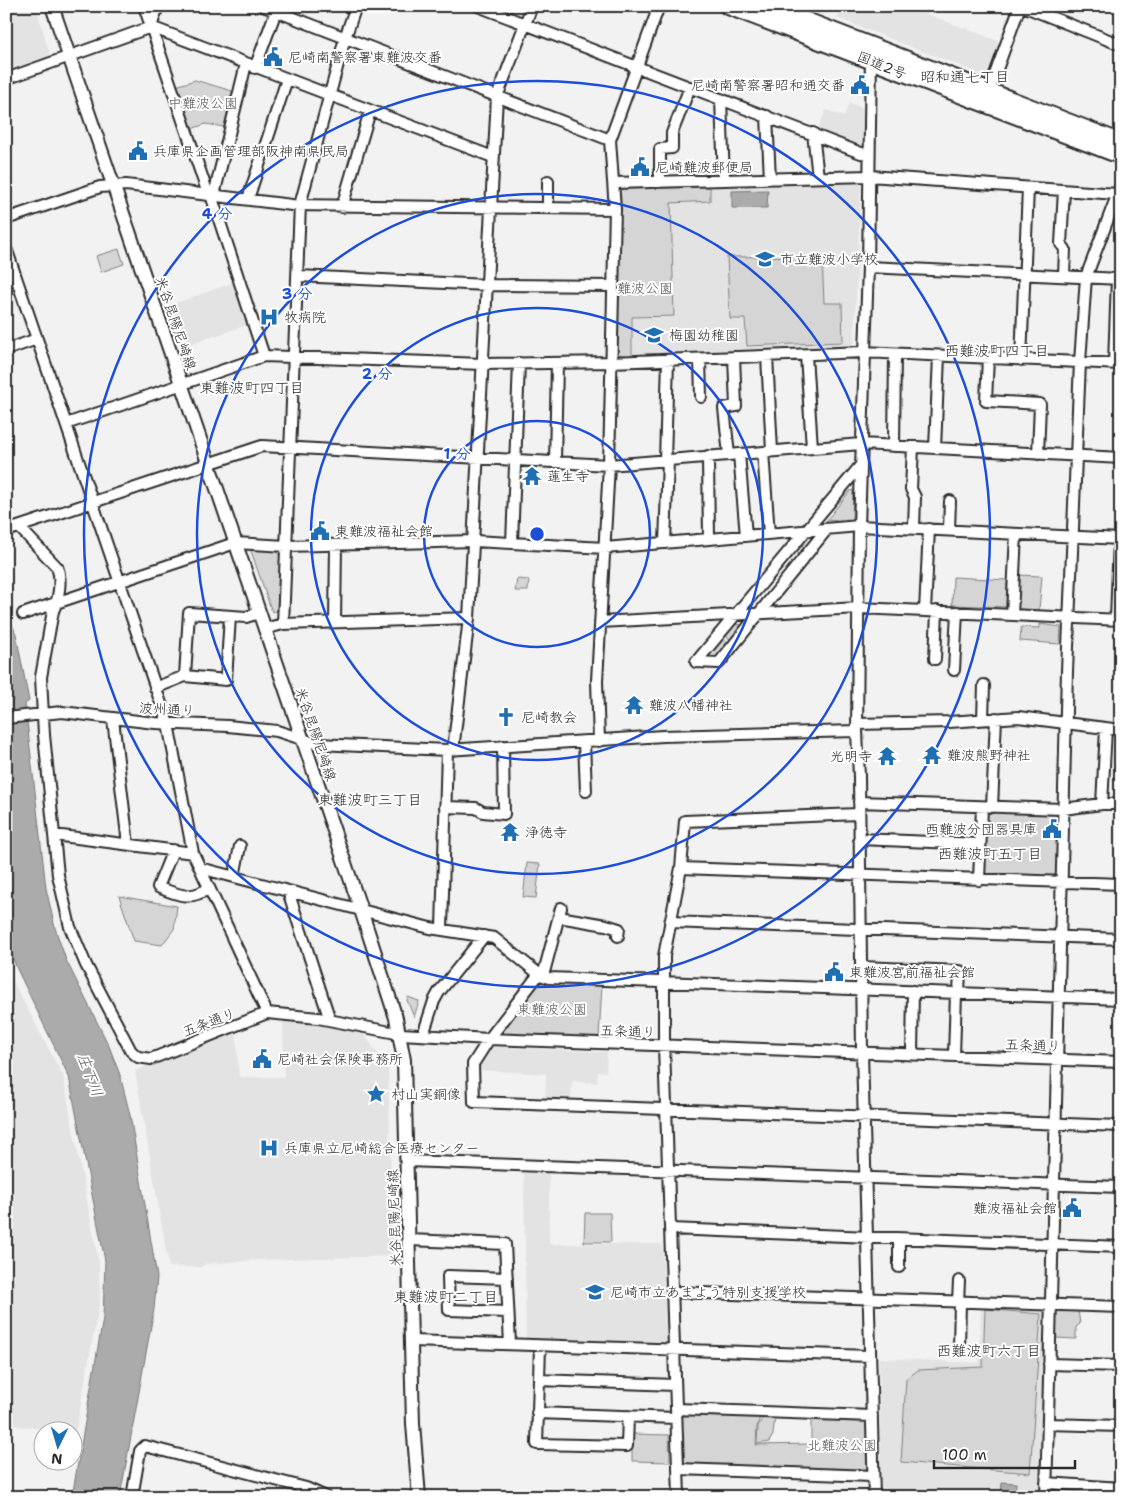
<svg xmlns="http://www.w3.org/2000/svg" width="1127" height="1503" viewBox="0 0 1127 1503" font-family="'Shantell Sans','Klee One',sans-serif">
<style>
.built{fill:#e3e3e3}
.green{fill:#d5d5d5;stroke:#808080}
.water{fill:#ababab;stroke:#787878}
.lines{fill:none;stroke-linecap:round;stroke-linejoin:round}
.minor-casing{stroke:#2b2b2b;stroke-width:14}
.major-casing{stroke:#2b2b2b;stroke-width:16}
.highway-casing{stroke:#2b2b2b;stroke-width:19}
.minor{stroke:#fff;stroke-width:10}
.major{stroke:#fff;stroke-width:12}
.highway{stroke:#fff;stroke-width:15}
.ring{fill:none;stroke:#1d4ed8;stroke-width:2.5}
.labels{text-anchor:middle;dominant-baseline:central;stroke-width:4;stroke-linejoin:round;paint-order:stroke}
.poi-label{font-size:14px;fill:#2b2b2b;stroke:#fff;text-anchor:start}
.street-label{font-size:14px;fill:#2b2b2b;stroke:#fff}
.park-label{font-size:14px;fill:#565656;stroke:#fff}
.neighbourhood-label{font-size:15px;fill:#2b2b2b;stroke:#fff}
.water-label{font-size:15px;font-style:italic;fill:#585858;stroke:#fff}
.centre{fill:#1d4ed8;stroke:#fff;stroke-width:2.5}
.ring-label{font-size:15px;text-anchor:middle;font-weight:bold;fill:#1d4ed8;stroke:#fff;stroke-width:4;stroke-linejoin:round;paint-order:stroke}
</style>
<rect width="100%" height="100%" fill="#f2f2f2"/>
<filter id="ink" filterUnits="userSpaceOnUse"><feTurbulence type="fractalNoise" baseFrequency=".02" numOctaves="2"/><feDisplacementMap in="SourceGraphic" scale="10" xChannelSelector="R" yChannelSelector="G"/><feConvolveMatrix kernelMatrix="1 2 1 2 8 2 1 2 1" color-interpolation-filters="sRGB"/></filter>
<g filter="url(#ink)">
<path class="built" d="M23 6H36L50 55 43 61 6 74V12Z
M843 6H926L924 13 1001 42 986 76 837 18Z
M849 103 865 109 863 145 858 147 818 129 826 110 844 117Z
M859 182 861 185 854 342 849 348 632 356 631 317 674 315 671 203 710 201V187Z
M235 282 250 324 181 347 167 306Z
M6 968 63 1076 99 1263 100 1300 75 1435H73L72 1430H48L6 1424Z
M283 1021 361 1031 388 1067 393 1256 258 1260 205 1264 201 1267H169L135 1071 236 1030 239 1077H284Z
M491 1047 607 1052 606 1072H598L597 1083 572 1081 571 1102 545 1101 546 1074 477 1070Z
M524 1173H549V1244H662L667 1341 664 1345 526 1339Z
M981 1305 1044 1308 1039 1497H881L879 1358 979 1363Z"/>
<path class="green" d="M195 80 232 91 224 127 206 124 191 129 176 86Z
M710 187V201L671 203 674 316 632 317V356L616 354 619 189Z
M119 249 124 264 101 272 96 256Z
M822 256 824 303H842L843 342 747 346 745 319H730L727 257Z
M853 490 852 519 826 521 850 491Z
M253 549 276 551 280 556 277 611 272 612 251 551Z
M1016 575 1042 576 1039 610 1015 609Z
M953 577 1007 580 1006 607 952 605Z
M517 579 529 580 528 591H515Z
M730 624 744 625 732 641 723 633Z
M1040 624 1061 627 1060 644 1020 641 1021 627 1040 628Z
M721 636 730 644 718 659H704Z
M987 811 1055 814 1058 816 1057 876 1055 878 983 876Z
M527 863 540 864 536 898 523 897Z
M119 896 177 906 174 929 162 945 134 941Z
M545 981 602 985 599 1037 503 1034 502 1031 536 985Z
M408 997 419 1001 414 1017 407 1000Z
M585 1213H610L611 1242H584Z
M985 1309 1041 1314 1030 1473 901 1462 906 1379 918 1370 983 1367Z
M1061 1309 1078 1310 1080 1324 1076 1327V1339L1056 1338V1313Z
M681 1415 760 1417 757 1427 756 1445 811 1444V1419L868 1421 870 1472 684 1464Z
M764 1416H775L773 1435 769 1442 757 1444 758 1426Z
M632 1434 669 1435 670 1462 632 1461Z"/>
<path class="water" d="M768 190 767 208H732V191Z
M6 610 16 634 29 701 25 704 46 888 55 928 66 960 109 1046 120 1075 130 1115 157 1277 154 1309 120 1497H72L103 1318 105 1261 69 1077 16 967 6 937Z
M1002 1482 1016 1483 1015 1497H1001Z"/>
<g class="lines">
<g class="minor-casing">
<path id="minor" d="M144 6 208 194
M263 6 610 140
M478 6 861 153 869 154
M1023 6 1121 45
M151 27 493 157
M871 56 868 267 859 526 857 731 859 777 862 1052 874 1497
M255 68 276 11
M6 79 151 27 158 6
M989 91 1020 6
M721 99 724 180
M767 116 770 179
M813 133 818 177
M660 182V149L672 148V133L690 87
M614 183 870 176 1117 194
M211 195 264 356
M214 195 246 64
M248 199 287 79
M342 207 370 111
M548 208V181
M6 219 100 187 126 185 292 205 615 209
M6 248 168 724 193 853 267 1013
M868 267 1121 279
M298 276 487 285 613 286
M1064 276 1065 249 1061 244 1064 190
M6 350 37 339
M806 355 812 448
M767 356 772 451
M988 358 986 401 1040 404 1038 454
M700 359 701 397
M1021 360 1028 188
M1114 364 1117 279
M66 424 264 356 483 364 611 362 864 352 1121 364
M894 446 895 354
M913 447 911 489 915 497 914 528
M935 448 939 356
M763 452 769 534
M739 454 746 536
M729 455 724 408 736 406 734 357
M708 456 709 539
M665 460 668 360
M555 462 557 363
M19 527 57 567C62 579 59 599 53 611L41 677 44 735 58 875 70 927 86 965 131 1051 138 1057 151 1059 267 1013 318 1018 401 1034 489 1039 1121 1062
M827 529 719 663 696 662 861 465
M949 530 950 501
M6 531 262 446 609 465 861 444 1121 458
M512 543 519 363
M665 543 668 460
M925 611 929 529
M23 614 235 543 286 546 474 541 605 548 859 526 1121 539
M1012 615 1016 534
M1116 620 1119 539
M335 622 336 545
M600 622 859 608 1121 620
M283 624 300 205 345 38 356 6
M264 629 283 624 469 618
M935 659 937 611
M954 670 957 612
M185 676 226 680 230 616
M155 688 185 676 189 613 246 617 259 613
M6 718 62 712 155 723 228 726 277 731 318 744 447 750 663 736 857 731
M113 719 128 844
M983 719 984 685
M857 724 949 722 1018 717 1121 730
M599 741 597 681 609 465 615 209 610 140 659 6
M584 742 586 791
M453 750 469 618 497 97 532 6
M859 802 1063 809 1102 804H1121
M1102 804 1106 729
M445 807 476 808 483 812 504 814 503 746
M992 807 996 718
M54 835 193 853
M859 839 980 844
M173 850 158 887C178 895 190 901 209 888
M200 868 430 928 494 938 539 974 549 978 1121 999
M681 868 1121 884
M234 877 240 846
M979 880 982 807
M288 891 330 1020
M559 917 606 925 619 929 618 936
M670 922 1121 939
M442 929 447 750
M862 967 960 971 959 993
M539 974 489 1039 473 1064 474 1102 1121 1126
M543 976 561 908
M423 1035 434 1001 439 992 484 936
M912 1054 913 991
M954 1056 956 993
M407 1161 1121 1187
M671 1229 1121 1247
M409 1240 505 1244 510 1344
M899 1267V1239
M507 1278 448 1276 449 1310 508 1312
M672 1292 1121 1307
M958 1302 959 1281
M412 1341 870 1356
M540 1346 537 1444 627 1446 628 1416
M959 1348 960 1302
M1049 1364 1121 1366
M539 1380 675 1385
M676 1409 872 1416
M537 1413 676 1418
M1048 1424 1121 1426
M679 1469 873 1476
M1046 1483 1121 1488
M132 1497 140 1451 145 1446 306 1488 326 1497
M679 1497 664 1046V956L681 868 685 821 858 814
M1046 1497 1067 671 1080 362 1086 277 1121 185"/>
</g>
<g class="major-casing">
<path id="major" d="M52 6 361 910 396 1018 404 1060 413 1424 419 1497"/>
</g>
<g class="highway-casing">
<path id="highway" d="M727 6 1121 156
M769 6 1121 142"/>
</g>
<use href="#minor" class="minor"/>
<use href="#major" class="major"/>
<use href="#highway" class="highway"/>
</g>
</g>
<g class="ring">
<circle cx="537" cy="534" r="113"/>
<circle cx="537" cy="534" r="226"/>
<circle cx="537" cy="534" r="340"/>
<circle cx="537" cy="534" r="453"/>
</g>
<defs>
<g id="civic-bare" transform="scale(1.5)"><path d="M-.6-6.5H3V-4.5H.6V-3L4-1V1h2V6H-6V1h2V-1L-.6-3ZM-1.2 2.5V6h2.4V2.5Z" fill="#1f6fb2" stroke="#fff" stroke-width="2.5" paint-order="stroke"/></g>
<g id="school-bare" transform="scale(1.5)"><path d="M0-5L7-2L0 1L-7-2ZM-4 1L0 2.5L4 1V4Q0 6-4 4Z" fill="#1f6fb2" stroke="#fff" stroke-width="2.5" paint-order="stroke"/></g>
<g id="hospital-bare" transform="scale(1.5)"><path d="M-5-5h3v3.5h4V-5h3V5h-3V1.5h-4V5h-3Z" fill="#1f6fb2" stroke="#fff" stroke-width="2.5" paint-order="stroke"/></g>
<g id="temple-bare" transform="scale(1.5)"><path d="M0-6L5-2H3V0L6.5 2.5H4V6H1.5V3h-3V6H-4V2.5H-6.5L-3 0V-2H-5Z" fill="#1f6fb2" stroke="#fff" stroke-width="2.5" paint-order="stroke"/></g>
<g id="church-bare" transform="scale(1.5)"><path d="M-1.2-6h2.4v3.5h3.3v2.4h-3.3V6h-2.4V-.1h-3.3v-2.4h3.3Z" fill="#1f6fb2" stroke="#fff" stroke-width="2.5" paint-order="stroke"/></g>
<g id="sight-bare" transform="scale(1.5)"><path d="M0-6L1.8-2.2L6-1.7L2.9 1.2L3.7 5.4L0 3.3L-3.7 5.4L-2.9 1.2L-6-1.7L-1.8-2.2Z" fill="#1f6fb2" stroke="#fff" stroke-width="2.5" paint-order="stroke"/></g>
</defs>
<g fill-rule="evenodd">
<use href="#civic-bare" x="273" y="57"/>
<use href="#civic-bare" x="860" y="85"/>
<use href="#civic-bare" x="138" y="151"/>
<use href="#civic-bare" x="640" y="167"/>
<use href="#school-bare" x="765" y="259"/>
<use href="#hospital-bare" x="269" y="317"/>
<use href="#school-bare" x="654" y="335"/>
<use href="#temple-bare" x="532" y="476"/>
<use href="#civic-bare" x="320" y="531"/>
<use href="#temple-bare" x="634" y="705"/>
<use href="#church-bare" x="506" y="717"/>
<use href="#temple-bare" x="932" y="755"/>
<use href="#temple-bare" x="887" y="756"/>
<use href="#civic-bare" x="1052" y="829"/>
<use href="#temple-bare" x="510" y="832"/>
<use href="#civic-bare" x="834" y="972"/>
<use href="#civic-bare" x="262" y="1059"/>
<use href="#sight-bare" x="376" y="1094"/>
<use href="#hospital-bare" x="269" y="1148"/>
<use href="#civic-bare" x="1072" y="1208"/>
<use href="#school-bare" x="595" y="1292"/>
</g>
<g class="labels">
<g class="poi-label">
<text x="288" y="57">尼崎南警察署東難波交番</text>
<text x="845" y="85" text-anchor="end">尼崎南警察署昭和通交番</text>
<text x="153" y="151">兵庫県企画管理部阪神南県民局</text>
<text x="655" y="167">尼崎難波郵便局</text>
<text x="780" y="259">市立難波小学校</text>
<text x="284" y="317">牧病院</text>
<text x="669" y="335">梅園幼稚園</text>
<text x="547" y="476">蓮生寺</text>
<text x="335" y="531">東難波福祉会館</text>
<text x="649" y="705">難波八幡神社</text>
<text x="521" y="717">尼崎教会</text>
<text x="947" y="755">難波熊野神社</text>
<text x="872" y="756" text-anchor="end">光明寺</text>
<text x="1037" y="829" text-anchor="end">西難波分団器具庫</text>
<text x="525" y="832">浄徳寺</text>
<text x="849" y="972">東難波宮前福祉会館</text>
<text x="277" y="1059">尼崎社会保険事務所</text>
<text x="391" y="1094">村山実銅像</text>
<text x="284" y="1148">兵庫県立尼崎総合医療センター</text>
<text x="1057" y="1208" text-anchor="end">難波福祉会館</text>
<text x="610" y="1292">尼崎市立あまよう特別支援学校</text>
</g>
<g class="street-label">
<text transform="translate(882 65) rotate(22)">国道2号</text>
<text transform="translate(176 323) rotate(71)">米谷昆陽尼崎線</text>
<text transform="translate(167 709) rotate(3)">波州通り</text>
<text transform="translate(316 734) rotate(71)">米谷昆陽尼崎線</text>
<text transform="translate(209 1022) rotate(-21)">五条通り</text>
<text transform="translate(628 1031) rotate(2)">五条通り</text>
<text transform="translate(1033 1045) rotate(2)">五条通り</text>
<text transform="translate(394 1218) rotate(-92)">米谷昆陽尼崎線</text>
</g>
<g class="park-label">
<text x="203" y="103">中難波公園</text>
<text x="645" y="288">難波公園</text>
<text x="552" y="1009">東難波公園</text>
<text x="842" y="1445">北難波公園</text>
</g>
<g class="neighbourhood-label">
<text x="965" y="77">昭和通七丁目</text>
<text x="997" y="351">西難波町四丁目</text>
<text x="252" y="388">東難波町四丁目</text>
<text x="370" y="800">東難波町三丁目</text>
<text x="990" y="854">西難波町五丁目</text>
<text x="446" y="1297">東難波町二丁目</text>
<text x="989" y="1351">西難波町六丁目</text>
</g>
<g class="water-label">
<text transform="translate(90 1075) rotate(69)">庄下川</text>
</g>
</g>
<circle cx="537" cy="534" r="8" class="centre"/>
<g class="ring-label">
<text x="217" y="219">4 分</text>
<text x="297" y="299">3 分</text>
<text x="377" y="379">2 分</text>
<text x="457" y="459">1 分</text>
</g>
<rect width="1127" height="1503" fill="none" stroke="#fff" stroke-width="25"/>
<rect x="12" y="12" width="1102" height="1478" fill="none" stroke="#2b2b2b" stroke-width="2" filter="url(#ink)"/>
<g transform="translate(58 1446) rotate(185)"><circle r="24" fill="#ffffff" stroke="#aaaaaa"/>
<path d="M0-4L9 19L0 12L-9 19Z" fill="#1f6fb2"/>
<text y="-8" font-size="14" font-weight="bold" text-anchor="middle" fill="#2b2b2b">N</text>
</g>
<path d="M934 1460v8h141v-8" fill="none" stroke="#2b2b2b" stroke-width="2.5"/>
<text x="942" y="1460" font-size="15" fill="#2b2b2b" stroke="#ffffff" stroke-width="4" paint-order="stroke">100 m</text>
</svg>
